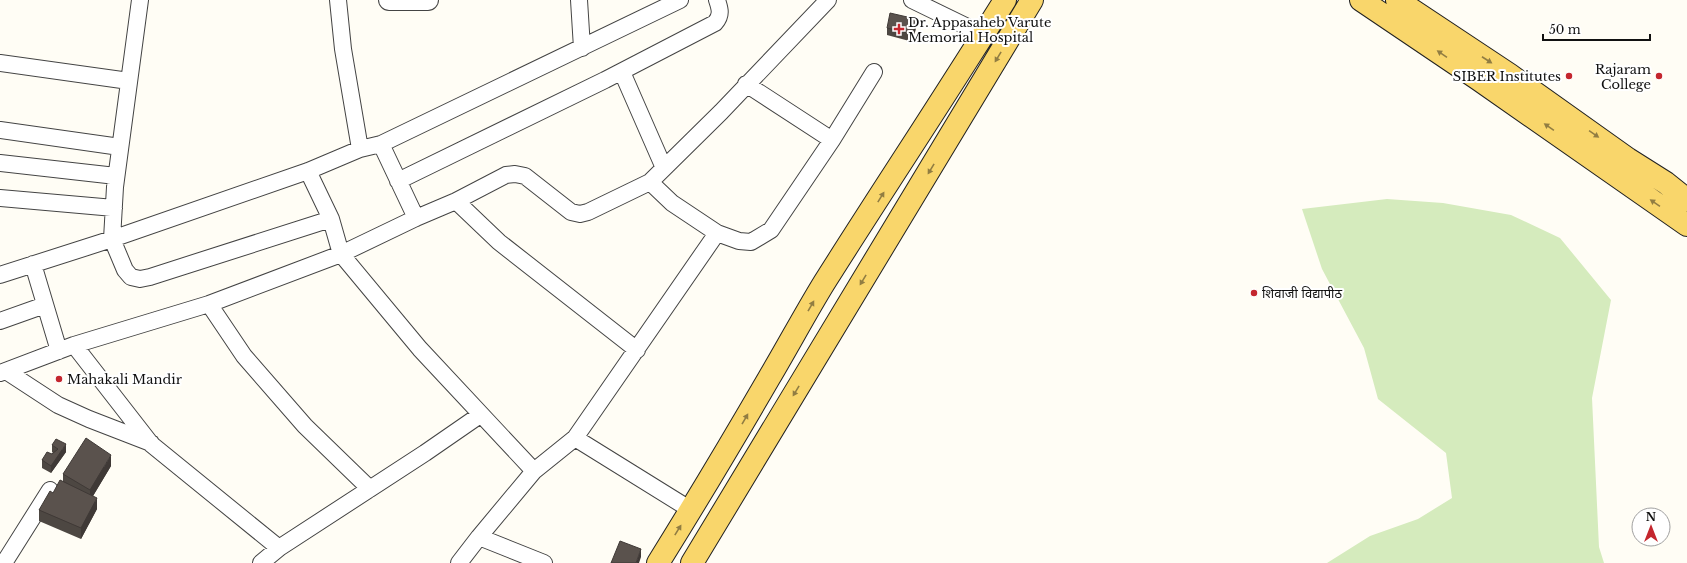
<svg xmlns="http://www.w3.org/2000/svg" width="1687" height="563" viewBox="0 0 1687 563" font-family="'Libre Baskerville','Noto Sans Devanagari',serif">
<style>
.green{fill:#d5ebbd}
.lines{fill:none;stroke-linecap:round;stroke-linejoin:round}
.minor-casing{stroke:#444;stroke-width:18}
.tertiary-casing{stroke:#444;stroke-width:22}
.primary-casing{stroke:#222;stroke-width:24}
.minor{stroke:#fff;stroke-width:16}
.tertiary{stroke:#fff;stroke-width:20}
.primary{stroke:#f9d66b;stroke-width:22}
.wall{fill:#4d4742}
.shaded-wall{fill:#3f3936}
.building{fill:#5a524d;stroke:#3f3936}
.oneway{fill:#917d42}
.poi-dot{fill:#c4262e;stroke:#fff;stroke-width:1.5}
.labels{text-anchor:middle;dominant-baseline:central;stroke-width:4;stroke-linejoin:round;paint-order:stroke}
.poi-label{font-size:13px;fill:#111;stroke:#fff;text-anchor:start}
</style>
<rect width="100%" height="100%" fill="#fffdf5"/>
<path class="green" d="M1387 199 1443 203 1511 215 1560 238 1611 300 1592 398 1599 547 1604 563H1327L1370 536 1418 519 1452 498 1446 453 1378 399 1364 348 1322 269 1302 209Z"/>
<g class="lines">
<g class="minor-casing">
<path id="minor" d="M140 0 115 187 112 239 125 270 131 277 140 279 150 277 331 219
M338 0 343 49 360 149
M579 0 582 48
M912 0 984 35
M0 63 129 81
M622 72 664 168
M746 84 832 140
M0 130 120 147
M381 144 416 218
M0 163 116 176
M308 171 331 219 341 254 420 349 534 471
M398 181 605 80 715 23C722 15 720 9 717 0
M650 182 672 203 717 233 739 241 751 242 771 230 832 140 874 72
M0 198 114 208
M456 201 499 242 637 350
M33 264 59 351
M0 275 112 239 308 171 360 149 381 144 680 0
M209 304 244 356 305 426 370 489
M0 321 45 305
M74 345 151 444 279 548
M6 371 58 405 89 419 151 443
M0 373 74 345 209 304 341 254 416 218 456 201 506 175 515 174 525 176 571 212 580 214 588 212 650 182 721 112 828 0
M575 438 691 510
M479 537 544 563
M4 563 50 490
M261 563 279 548 425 453 480 415
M459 563 479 537 534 471 575 438 717 233"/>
</g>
<g class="tertiary-casing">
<path id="tertiary" d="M389 0H428"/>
</g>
<g class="primary-casing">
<path id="primary" d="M1361 0 1478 79 1687 225
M1397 0 1510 75 1628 159 1666 183 1687 200
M658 563C696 502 733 440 769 378 788 346 805 314 824 283 884 188 946 95 1005 0
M692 563 1032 0"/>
</g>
<use href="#minor" class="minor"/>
<use href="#tertiary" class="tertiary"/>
<use href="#primary" class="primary"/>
</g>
<path class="wall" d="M916 27 913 42 887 35V28Z
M52 445 66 452 51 473 42 468V460L53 453 52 452Z
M111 466 93 496 97 509 81 539 39 521V510L63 481V474Z"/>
<path class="shaded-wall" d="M916 19V27L913 42V34Z
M66 444V452L51 473V466Z
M111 455V466L90 501V490Z
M97 498V509L81 539V528Z
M641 549V557L639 563H636Z"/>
<path class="building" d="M890 13 916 19 913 34 887 28Z
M86 438 111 455 90 490 63 474Z
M56 439 66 444 51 466 42 460 47 452 52 454 58 449 52 445Z
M60 480 97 498 81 528 39 510 50 491 53 493Z
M620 541 641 549 636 563H611Z"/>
<defs><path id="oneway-solid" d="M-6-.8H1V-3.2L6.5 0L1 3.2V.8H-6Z"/></defs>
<g class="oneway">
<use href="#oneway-solid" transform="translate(1442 54) rotate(-146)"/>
<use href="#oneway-solid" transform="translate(998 57) rotate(121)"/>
<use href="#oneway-solid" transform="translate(1487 60) rotate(33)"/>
<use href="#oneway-solid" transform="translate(1549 127) rotate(-145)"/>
<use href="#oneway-solid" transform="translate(1594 134) rotate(35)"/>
<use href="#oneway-solid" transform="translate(931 169) rotate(121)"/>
<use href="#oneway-solid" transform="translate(881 197) rotate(-58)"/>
<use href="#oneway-solid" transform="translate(1655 203) rotate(-146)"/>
<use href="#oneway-solid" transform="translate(863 280) rotate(121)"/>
<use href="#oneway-solid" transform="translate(811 306) rotate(-60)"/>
<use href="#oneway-solid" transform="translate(796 391) rotate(121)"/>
<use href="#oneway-solid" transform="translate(745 419) rotate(-60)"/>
<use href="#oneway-solid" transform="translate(678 530) rotate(-58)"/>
</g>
<g class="poi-dot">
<path d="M897 23h4v4h4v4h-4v4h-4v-4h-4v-4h4z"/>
<circle cx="1569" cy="76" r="4"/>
<circle cx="1659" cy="76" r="4"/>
<circle cx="1254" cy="293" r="4"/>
<circle cx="59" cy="379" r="4"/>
</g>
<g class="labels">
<g class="poi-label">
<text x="908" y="22">Dr. Appasaheb Varute<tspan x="908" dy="15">Memorial Hospital</tspan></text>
<text x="1651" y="69" text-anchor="end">Rajaram<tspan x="1651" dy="15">College</tspan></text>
<text x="1561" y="76" text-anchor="end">SIBER Institutes</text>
<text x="1262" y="293">शिवाजी विद्यापीठ</text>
<text x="67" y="379">Mahakali Mandir</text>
</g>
</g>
<g transform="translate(1651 527)"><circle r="19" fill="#ffffff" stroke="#a0a0a0"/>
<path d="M0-3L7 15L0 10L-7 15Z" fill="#c4262e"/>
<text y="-6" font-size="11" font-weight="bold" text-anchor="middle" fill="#111111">N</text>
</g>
<path d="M1543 34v6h107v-6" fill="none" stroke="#111111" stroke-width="2"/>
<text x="1549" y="34" font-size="12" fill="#111111" stroke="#ffffff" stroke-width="3" paint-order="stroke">50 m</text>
</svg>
